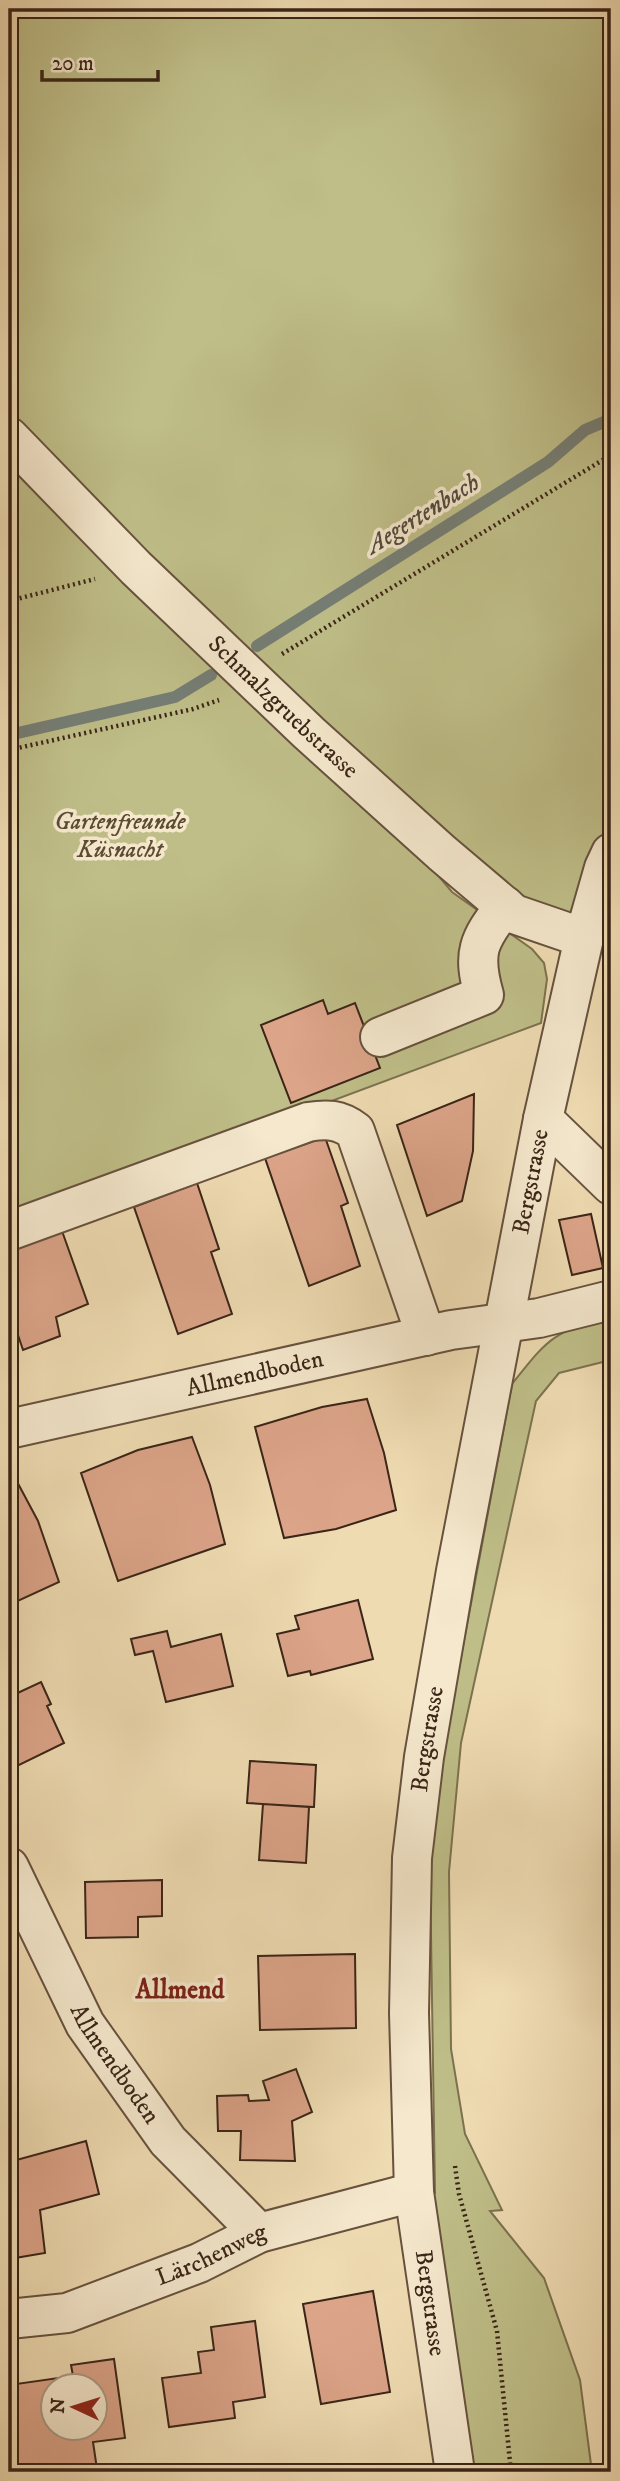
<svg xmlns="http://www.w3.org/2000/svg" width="620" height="2481" viewBox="0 0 620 2481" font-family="'IM FELL DW Pica',serif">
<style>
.green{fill:#bfbe88;stroke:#7c7250;stroke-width:2}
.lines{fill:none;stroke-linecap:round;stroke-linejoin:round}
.stream{stroke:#757e75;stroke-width:12}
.building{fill:#dca489;stroke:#3a2517;stroke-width:2;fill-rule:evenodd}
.minor-casing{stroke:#67523e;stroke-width:42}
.path{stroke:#3a2517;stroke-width:4.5;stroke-dasharray:2 3.5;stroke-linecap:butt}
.minor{stroke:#f5e8cd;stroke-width:38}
.labels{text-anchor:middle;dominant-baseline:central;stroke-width:7;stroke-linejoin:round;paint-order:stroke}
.street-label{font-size:24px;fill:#3a2517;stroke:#f5e8cd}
.park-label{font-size:24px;font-style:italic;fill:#5b4b33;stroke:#f5e8cd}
.water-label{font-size:26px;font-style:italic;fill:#524a3e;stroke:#f5e8cd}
.neighbourhood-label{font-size:26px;font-weight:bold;fill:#7a1f14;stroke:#f5e8cd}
</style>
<rect width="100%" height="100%" fill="#efdbb2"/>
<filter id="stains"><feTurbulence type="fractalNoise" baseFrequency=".00286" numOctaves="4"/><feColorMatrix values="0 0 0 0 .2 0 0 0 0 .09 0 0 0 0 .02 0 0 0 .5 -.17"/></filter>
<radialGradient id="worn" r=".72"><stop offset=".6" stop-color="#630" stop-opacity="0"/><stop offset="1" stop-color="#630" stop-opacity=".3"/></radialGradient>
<path class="green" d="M9 9H611V853L584 938 415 848 452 892 532 949 544 963 547 979 541 1023 9 1221Z
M611 1319V1360L559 1373 536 1401 461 1743 449 1872 451 2049 465 2134 502 2210 490 2211 544 2278 580 2380 592 2472H455L414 2192 435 2193 430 1869 444 1748 512 1384C548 1339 553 1330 611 1319Z"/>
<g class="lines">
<path class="stream" d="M257 646 548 462 585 430 611 419
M9 735 175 697 211 675"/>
</g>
<path class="building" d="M323 1000 328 1014 355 1003 380 1068 291 1103 261 1025Z
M474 1094 473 1151 462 1201 427 1216 397 1125Z
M325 1137 348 1203 341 1206 360 1266 309 1286 265 1158Z
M197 1183 219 1249 211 1252 232 1314 178 1334 134 1207Z
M591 1214 603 1268 572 1275 559 1220Z
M62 1231 88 1304 56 1317 60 1336 23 1350 9 1308V1249Z
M367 1399 384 1453 396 1510 336 1529 284 1538 255 1427 322 1407Z
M192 1437 210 1485 225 1544 118 1581 81 1473 138 1450Z
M14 1476 38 1521 59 1582 9 1605V1478Z
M358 1600 373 1659 311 1675 310 1671 288 1676 277 1634 299 1629 295 1616Z
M167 1631 171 1647 221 1634 233 1686 166 1702 153 1651 135 1655 131 1639Z
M41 1682 51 1704 47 1706 64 1743 15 1767 9 1754V1697Z
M250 1761 316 1765 314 1807 247 1803Z
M263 1804 309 1807 306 1863 259 1860Z
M162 1880V1916L138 1917V1937L86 1938 85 1882Z
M355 1954 356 2028 260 2030 258 1956Z
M296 2069 312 2112 292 2121 295 2161 240 2160 241 2131H218L217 2096 248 2095 249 2101 269 2100 263 2081Z
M86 2141 99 2194 40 2210 45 2253 9 2259V2162Z
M373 2291 390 2392 321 2404 303 2304Z
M255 2321 265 2397 233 2402 235 2418 169 2427 162 2378 201 2373 198 2352 214 2350 211 2327Z
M114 2359 125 2438 93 2442 97 2469 9 2472V2385L73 2376 71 2365ZM52 2386H94V2428H52Z"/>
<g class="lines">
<g class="minor-casing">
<g id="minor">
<path id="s1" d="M9 437 136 568 309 733 442 853 514 914 584 938"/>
<path d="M380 1037 484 995C472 953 478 940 505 906"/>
<path d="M543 1119 611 1185"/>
<path d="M9 1231 308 1122C327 1119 339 1119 355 1131L426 1336"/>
<path id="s2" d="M9 1429 451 1330 539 1318 611 1300"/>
<path id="s3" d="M9 1867 85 2024 168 2141 259 2233"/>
<path id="s4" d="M9 2319 67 2313 199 2263 259 2233 414 2192"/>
<path id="s5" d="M455 2472 414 2192 409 2013 412 1858 424 1757 456 1571 543 1119 584 938 604 868 611 853"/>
</g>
</g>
<path class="path" d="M9 601 95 579
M282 654 611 455
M9 750 193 709 219 700
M455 2166 459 2194 497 2331 511 2472"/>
<use href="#minor" class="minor"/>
</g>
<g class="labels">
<g class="street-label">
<text stroke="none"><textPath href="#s1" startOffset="385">Schmalzgruebstrasse</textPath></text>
<text stroke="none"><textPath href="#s5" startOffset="1304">Bergstrasse</textPath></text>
<text stroke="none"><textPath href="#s2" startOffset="252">Allmendboden</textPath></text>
<text stroke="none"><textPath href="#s5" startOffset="737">Bergstrasse</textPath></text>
<text stroke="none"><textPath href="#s3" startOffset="224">Allmendboden</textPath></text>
<text stroke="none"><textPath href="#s4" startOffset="214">Lärchenweg</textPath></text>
<text transform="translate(430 2303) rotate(82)">Bergstrasse</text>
</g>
<g class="park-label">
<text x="120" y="822">Gartenfreunde<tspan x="120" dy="28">Küsnacht</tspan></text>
</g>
<g class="water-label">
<text transform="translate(423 514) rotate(-32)">Aegertenbach</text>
</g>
<g class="neighbourhood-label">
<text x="180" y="1990">Allmend</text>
</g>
</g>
<rect width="620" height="2481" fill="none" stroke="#efdbb2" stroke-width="35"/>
<rect x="10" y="10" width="599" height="2460" fill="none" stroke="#3a2517" stroke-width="3.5"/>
<rect x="18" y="18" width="585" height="2446" fill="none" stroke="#3a2517" stroke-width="2"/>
<g transform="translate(74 2407) rotate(274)"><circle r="33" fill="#f5e8cd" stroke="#aa9a84" stroke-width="2"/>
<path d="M0-5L12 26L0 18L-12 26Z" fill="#8f2418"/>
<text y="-10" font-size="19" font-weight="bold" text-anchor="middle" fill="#3a2517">N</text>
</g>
<path d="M42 70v10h116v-10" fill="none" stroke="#3a2517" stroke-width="3.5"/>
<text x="52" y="70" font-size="21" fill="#3a2517" stroke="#f5e8cd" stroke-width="5" paint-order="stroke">20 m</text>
<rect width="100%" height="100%" filter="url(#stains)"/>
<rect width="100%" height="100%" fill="url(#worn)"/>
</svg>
